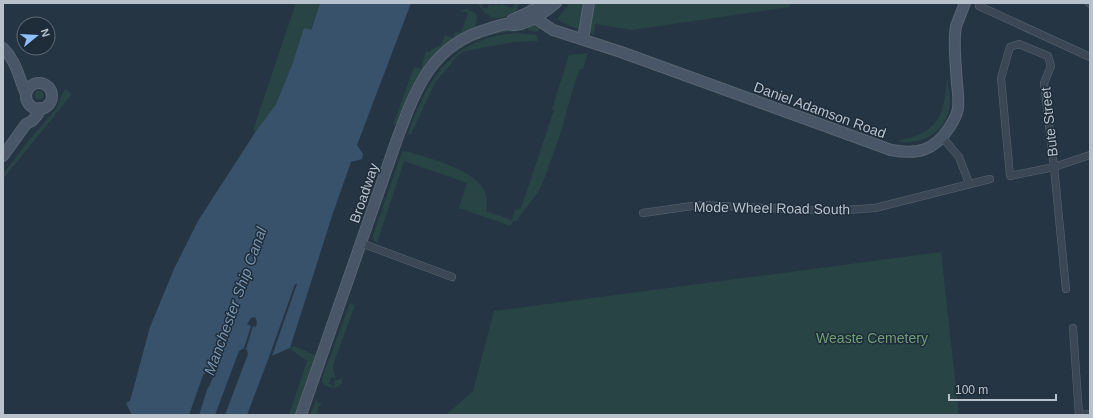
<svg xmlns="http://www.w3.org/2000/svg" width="1093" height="418" viewBox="0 0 1093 418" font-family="Arial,sans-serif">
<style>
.green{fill:#284445}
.water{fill:#39526c}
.pier{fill:#263544}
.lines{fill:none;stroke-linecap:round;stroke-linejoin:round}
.street-casing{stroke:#596571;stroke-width:8}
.secondary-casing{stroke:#596571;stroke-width:12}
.street{stroke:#3b4754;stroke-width:7}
.secondary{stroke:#485667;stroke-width:10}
.labels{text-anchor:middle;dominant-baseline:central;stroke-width:3;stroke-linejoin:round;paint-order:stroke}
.street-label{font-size:14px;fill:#b8c2cd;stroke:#1f2c39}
.park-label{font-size:14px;fill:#6e9f76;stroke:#1f2c39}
.water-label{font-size:15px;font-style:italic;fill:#7795b1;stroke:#1f2c39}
</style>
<rect width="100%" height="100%" fill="#263544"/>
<path class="green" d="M296 3H320L310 30 304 29 292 65 276 104 256 131 253 130Z
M477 3H483L482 7 487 9 489 4 494 6 495 4 500 6 501 4 513 8 515 3H518L517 12C510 16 498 20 490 17L488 14H486Z
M570 3H586L581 25 579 29 565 24 557 19Z
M593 3H791L789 7 632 30 595 24 594 35 591 33 589 28Z
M468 8V10C482 13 475 20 476 28 429 49 416 77 399 122L393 125 414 67 421 69 426 51 430 52 431 50 441 45 445 35 453 38 455 32 461 33 468 13 461 11Z
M532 23 542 26 537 32 528 30 526 24Z
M523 25 525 31C498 31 475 38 452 54L451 53C475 36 495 32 523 25Z
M517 33 537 35 538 41 514 42 465 51 460 53 435 83 411 134H408C428 78 451 38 517 33Z
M588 53 583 69H580L575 82 561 132 545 177 539 191 516 221H513L511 226 459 208 467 183 404 161 377 243 372 238 402 152 406 151C428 158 472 168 484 190 488 197 487 203 486 211L512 220 515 210 521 208 554 110 552 109 569 55Z
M947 78C948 86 950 95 950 103 948 131 922 147 896 141 938 133 944 118 947 78Z
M66 89 72 94 3 179V174L29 140 56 109 62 94Z
M34.5 95a4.5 4.5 0 1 1 9 0a4.5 4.5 0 1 1-9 0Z
M941 252 959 415H446L473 391 494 311Z
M350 303 355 305 333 365V369L336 380 342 378V383L338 387 334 388 335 378 331 377 329 384 333 385V388L329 387 323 384 322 378Z
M294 346 317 356 297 415H289L307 361 293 351 290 348Z
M317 397V402L322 404 318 407 317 415H310Z"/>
<path class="water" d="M320 3H411L357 145 363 154 362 159 351 162 333 213 290 348 269 357 247 415H225L248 354 247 350 244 348 239 351 215 415H199L208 387H209L213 377 211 372H207L203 375 189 415H132L126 403 130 401 150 327 174 269 198 221 256 131 276 104 292 65 304 28 311 30Z"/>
<path class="pier" d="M295 284H297L272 356 269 357Z
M255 317 257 322 256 327 253 326 246 349 244 348 251 326 247 324 251 318Z"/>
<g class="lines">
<g class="street-casing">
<path id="street" d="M1089 3 1090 4
M979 6 1090 57
M943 138 959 157 969 183
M643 213 699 205 832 211 875 208 990 179
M361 243 452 277
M1066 289 1054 167 1044 83 1051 66 1048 56 1019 44 1010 47 1001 78 1010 176 1054 167 1090 155
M1073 328 1079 415
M1081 415 1090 414"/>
</g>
<g class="secondary-casing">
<path id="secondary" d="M532 10 538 20 553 30 621 52 891 150C917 155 934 151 949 128 953 122 957 116 958 108 959 100 958 92 957 84 956 67 954 51 955 35L956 26 965 3
M512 20 538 8 544 3
M583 39 589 3
M3 48C17 62 18 76 26 94
M26 96a13 13 0 1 1 26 0a13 13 0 1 1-26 0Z
M3 156 26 124 32 121 38 114 40 108
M301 415 396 142C415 91 430 45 488 29 494 27 500 25 506 24 509 24 512 25 515 25 531 23 544 12 556 3"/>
</g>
<use href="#street" class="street"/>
<use href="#secondary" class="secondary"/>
</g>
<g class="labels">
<g class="street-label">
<text transform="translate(820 110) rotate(20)">Daniel Adamson Road</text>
<text transform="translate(1049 122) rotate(-96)">Bute Street</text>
<text transform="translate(364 193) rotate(-71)">Broadway</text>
<text transform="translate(772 208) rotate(1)">Mode Wheel Road South</text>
</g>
<g class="park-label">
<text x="872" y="338">Weaste Cemetery</text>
</g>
<g class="water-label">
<text transform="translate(235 301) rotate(-70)">Manchester Ship Canal</text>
</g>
</g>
<rect width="1093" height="418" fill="none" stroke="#b8c2cd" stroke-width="8"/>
<g transform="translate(36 36) rotate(72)"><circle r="19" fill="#1f2c39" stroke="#5c6874"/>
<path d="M0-3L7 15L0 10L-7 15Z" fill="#8ec1fd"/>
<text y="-6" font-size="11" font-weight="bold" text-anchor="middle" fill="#b8c2cd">N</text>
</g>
<path d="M949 394v6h107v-6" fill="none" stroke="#b8c2cd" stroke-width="2"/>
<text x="955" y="394" font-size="12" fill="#b8c2cd" stroke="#1f2c39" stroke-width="3" paint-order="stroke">100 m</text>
</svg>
